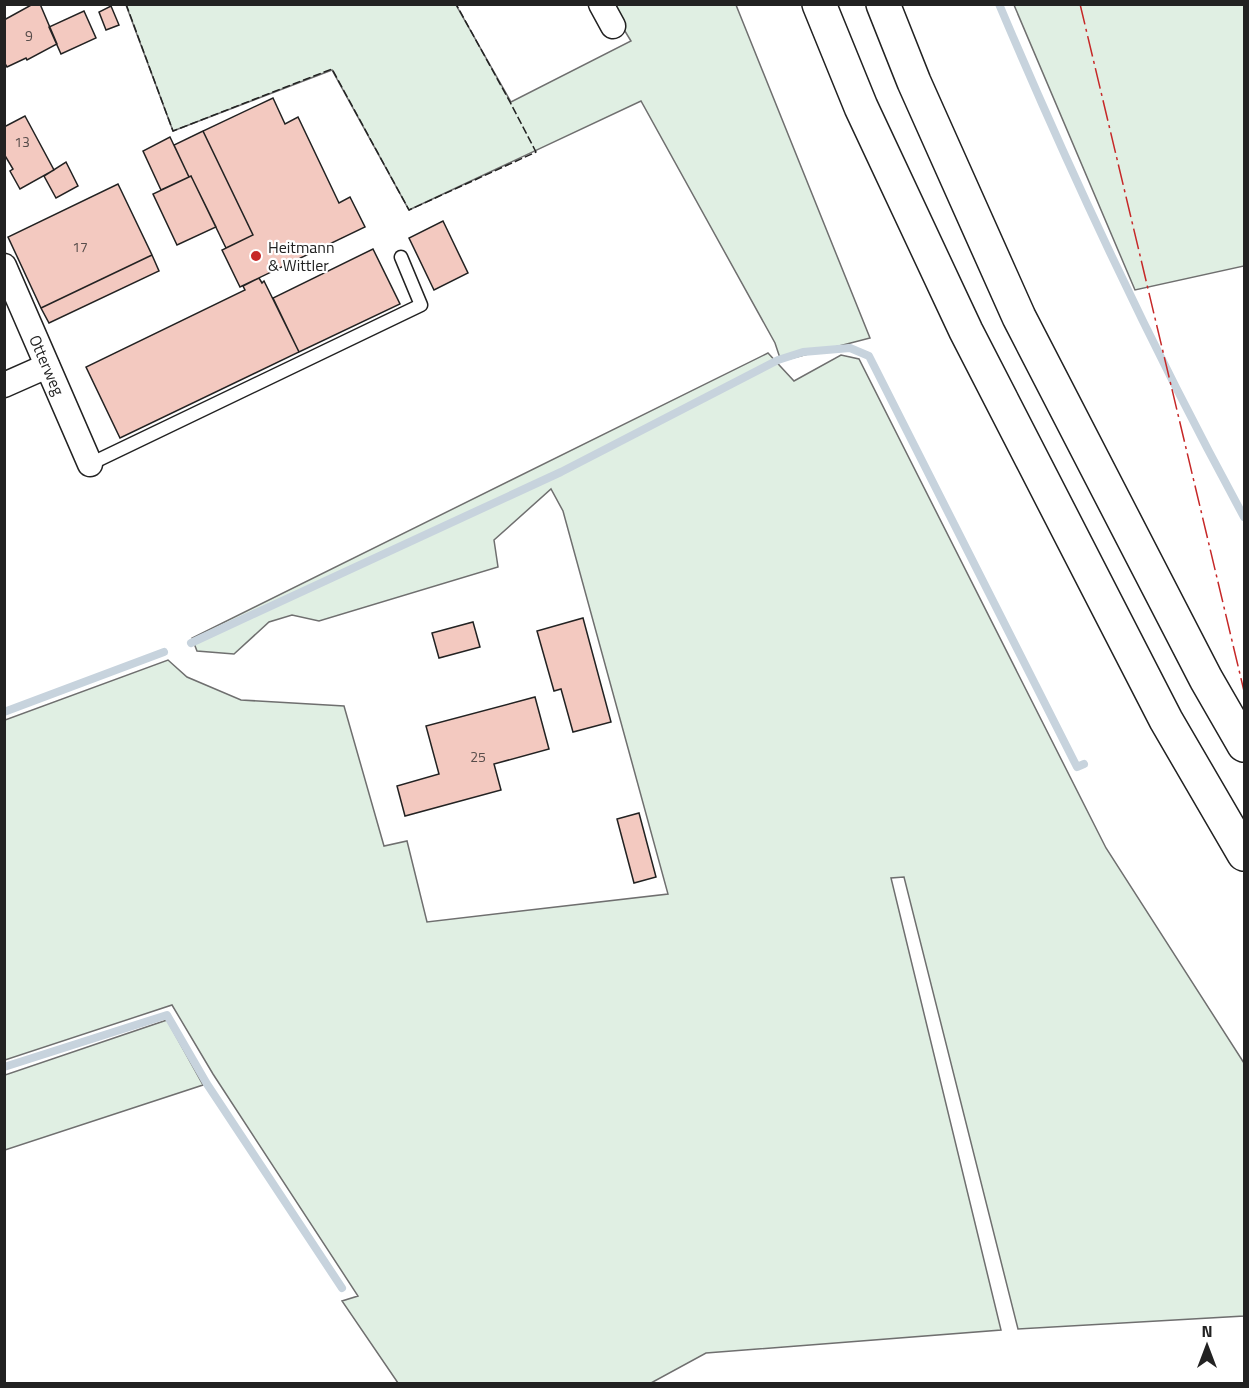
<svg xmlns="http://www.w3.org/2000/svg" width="1249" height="1388" viewBox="0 0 1249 1388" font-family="'Titillium Web',sans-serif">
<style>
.green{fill:#e0efe3;stroke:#6f6f6f;stroke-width:1.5}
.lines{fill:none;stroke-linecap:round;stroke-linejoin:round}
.stream{stroke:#c7d3dd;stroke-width:8}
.building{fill:#f3c9c0;stroke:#222;stroke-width:1.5}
.lane-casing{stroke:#222;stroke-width:15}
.street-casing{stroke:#222;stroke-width:27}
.highway-casing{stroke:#222;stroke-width:36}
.lane{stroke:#fff;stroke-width:12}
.street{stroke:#fff;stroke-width:24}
.highway{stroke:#fff;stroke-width:33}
.fence{stroke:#222;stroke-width:1.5;stroke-dasharray:8 3;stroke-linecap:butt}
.power{stroke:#c62828;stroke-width:1.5;stroke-dasharray:21 4.5 3 4.5;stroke-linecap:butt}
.poi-dot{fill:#c62828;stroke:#fff;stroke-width:2}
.labels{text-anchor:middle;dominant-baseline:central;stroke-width:4.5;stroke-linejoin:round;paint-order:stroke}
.number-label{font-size:14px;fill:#564c4a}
.poi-label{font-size:16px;fill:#222;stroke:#fff;text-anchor:start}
.street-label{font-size:16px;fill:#222;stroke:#fff}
</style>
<rect width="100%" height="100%" fill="#fff"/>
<path class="green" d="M126 5H456L511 102 631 41 609 5H736L870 338 781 361 775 343 641 101 409 210 332 70 173 131Z
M1014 5H1244V266L1135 290Z
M768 353 794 381 841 355 859 359 1106 848 1244 1063V1316L1018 1329 904 877 891 878 1001 1330 706 1353 651 1383H398L342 1301 358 1296 213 1074 172 1005 5 1060V720L168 660 187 677 241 700 344 706 384 846 407 841 427 922 668 894 563 511 551 489 494 540 498 567 319 621 292 615 269 622 234 654 197 651 192 638Z
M167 1020 203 1085 5 1150V1075Z"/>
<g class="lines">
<path class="stream" d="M999 4C1073 179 1153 350 1244 517
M191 643 561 472 778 360 803 352 850 348 869 356 1077 767 1084 764
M4 712 164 652
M4 1067 167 1015 207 1084 342 1288"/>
</g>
<path class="building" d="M33 4H40L57 44 27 60 26 58 7 67 4 62V20Z
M111 6 119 25 106 30 99 12Z
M84 11 96 38 61 54 49 27Z
M273 98 285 124 298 117 339 203 350 197 365 227 240 287 222 250 253 235 203 131Z
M25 116 54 170 20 189 10 171 13 169 4 154V127Z
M203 131 253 235 226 248 191 176 189 177 174 145Z
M170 137 189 177 161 190 143 151Z
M66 162 78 186 56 198 44 176Z
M191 176 216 227 177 245 153 194Z
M118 184 152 255 41 308 8 237Z
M443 221 468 273 434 290 409 238Z
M373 249 400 304 299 352 273 298Z
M152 255 159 271 49 323 41 308Z
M259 278 262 283 264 281 299 352 120 438 86 367 245 290 243 286Z
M583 618 611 722 573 732 561 689 554 691 537 631Z
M473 622 480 647 439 658 432 633Z
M535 697 549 749 494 764 501 790 405 816 397 786 439 774 426 726Z
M639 813 656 877 634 883 617 819Z"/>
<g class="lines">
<g class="lane-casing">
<path id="lane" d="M90 464 421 305 401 257"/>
</g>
<g class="street-casing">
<g id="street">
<path d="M601 4 613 26"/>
<path id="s1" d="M4 266 90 464"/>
<path d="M4 385 47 366"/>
</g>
</g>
<g class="highway-casing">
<path id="highway" d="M819 4 861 107 966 331 1166 720 1244 854
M883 4 914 82 1019 317 1206 679 1244 745"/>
</g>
<use href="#lane" class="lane"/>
<use href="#street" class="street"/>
<use href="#highway" class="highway"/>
<path class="fence" d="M126 4 173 131 332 69 409 210 536 152 510 102 456 4"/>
<path class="power" d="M1080 4 1244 691"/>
</g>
<circle class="poi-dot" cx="256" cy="256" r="6"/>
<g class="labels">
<g class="number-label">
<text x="29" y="35">9</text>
<text x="22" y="141">13</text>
<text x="80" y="246">17</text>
<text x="478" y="756">25</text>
</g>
<g class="poi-label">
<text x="268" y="247">Heitmann<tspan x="268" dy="18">&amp; Wittler</tspan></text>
</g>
<g class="street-label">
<text stroke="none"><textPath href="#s1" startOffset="108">Otterweg</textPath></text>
</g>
</g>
<rect width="1249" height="1388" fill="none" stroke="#222222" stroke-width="12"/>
<g transform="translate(1207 1346)" stroke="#ffffff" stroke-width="4.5" paint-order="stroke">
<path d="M0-4.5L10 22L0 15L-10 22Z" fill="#222222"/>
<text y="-9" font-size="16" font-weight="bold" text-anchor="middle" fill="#222222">N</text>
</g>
</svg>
